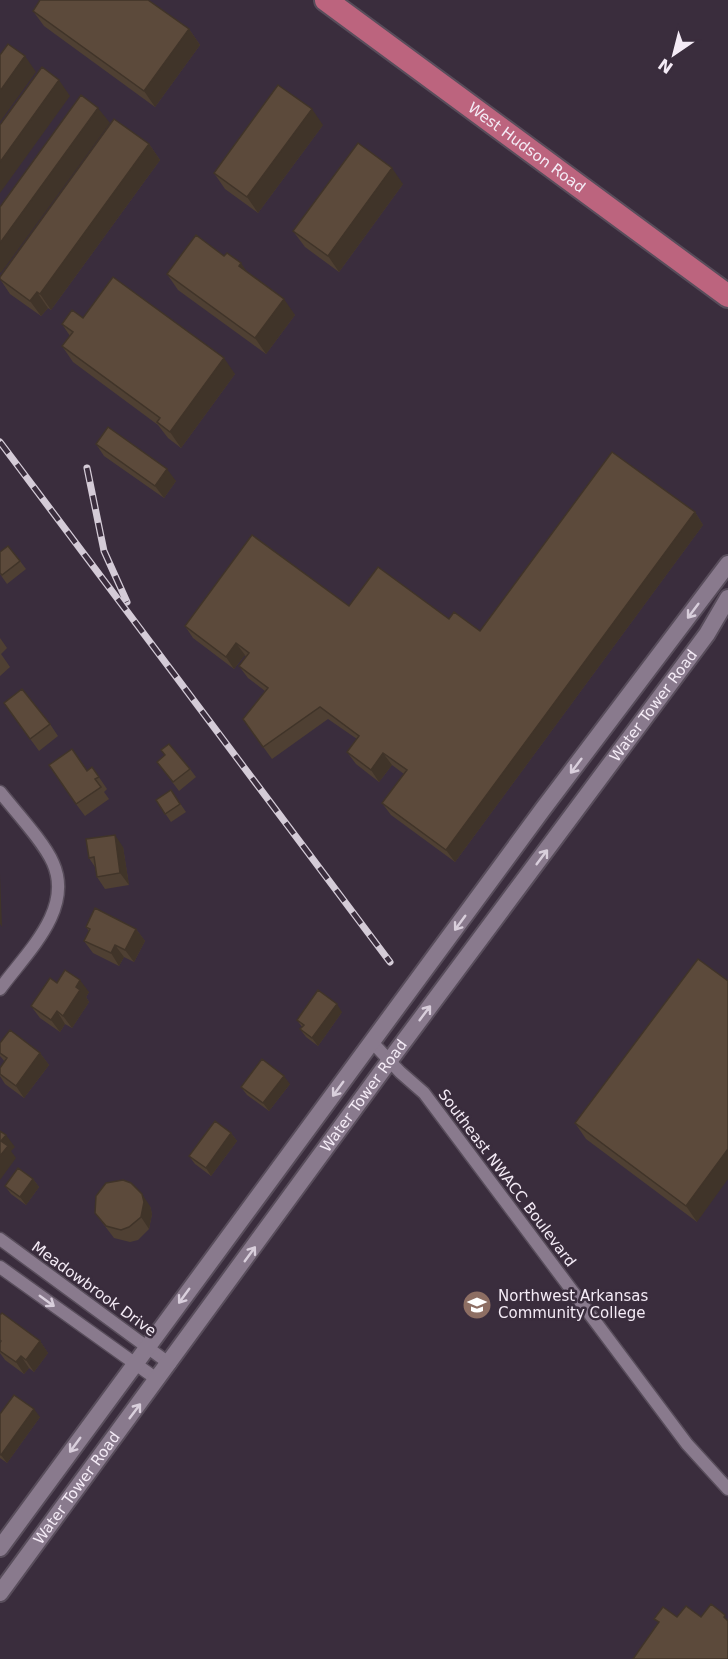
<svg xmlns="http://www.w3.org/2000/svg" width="728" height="1659" viewBox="0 0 728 1659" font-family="'DejaVu Sans',sans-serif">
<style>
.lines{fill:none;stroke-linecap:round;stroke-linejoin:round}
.street-casing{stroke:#584d5b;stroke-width:15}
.secondary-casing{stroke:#584d5b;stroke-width:20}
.highway-casing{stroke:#584d5b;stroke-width:26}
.street{stroke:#897a8d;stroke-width:12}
.secondary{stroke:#897a8d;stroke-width:16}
.highway{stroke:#bc647e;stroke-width:22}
.rail-casing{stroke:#d4cbd7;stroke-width:7}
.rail{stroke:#3a2d3d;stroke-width:4.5;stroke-dasharray:14;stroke-linecap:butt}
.wall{fill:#4f4033}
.shaded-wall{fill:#403429}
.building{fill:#5c4a3b;stroke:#403429;stroke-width:1.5}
.oneway{stroke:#d9cfdc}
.labels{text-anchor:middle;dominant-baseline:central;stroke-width:5;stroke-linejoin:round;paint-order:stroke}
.street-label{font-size:15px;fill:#f4ebf6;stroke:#3a2d3d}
.poi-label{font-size:15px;fill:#f4ebf6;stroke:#3a2d3d;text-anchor:start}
</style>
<rect width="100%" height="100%" fill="#3a2d3d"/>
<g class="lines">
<g class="street-casing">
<path id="street" d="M0 792C15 811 44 842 53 863 74 910 26 953 0 989
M372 1042 400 1072 424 1093 687 1444 728 1489
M0 1239 170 1364
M0 1267 158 1380"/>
</g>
<g class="secondary-casing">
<g id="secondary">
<path d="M0 1548 543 809 728 564"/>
<path id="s1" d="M0 1593 390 1060 707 634 728 598"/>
</g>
</g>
<g class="highway-casing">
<g id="highway">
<path id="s2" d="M326 0 728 296"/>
</g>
</g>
<use href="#street" class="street"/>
<use href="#secondary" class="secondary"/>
<use href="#highway" class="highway"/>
<g class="rail-casing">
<path id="rail" d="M0 442 390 962
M87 468 104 551 127 602"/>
</g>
<use href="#rail" class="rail"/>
</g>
<path class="wall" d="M33 11 189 29 200 45 155 107 44 26Z
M323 125 258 213 225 189 214 173Z
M149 144 160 160 51 310 48 308 41 316 10 294 0 279Z
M403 184 339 272 305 247 293 231Z
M248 273 295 315 266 354 178 290 167 274Z
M83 318 235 374 181 448 168 438 158 425 73 362 62 346 70 336 62 324Z
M96 444 176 481 164 498 104 456Z
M695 512 703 525 455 862 391 815 382 803 404 774 392 765 379 782 356 764 347 752 357 739 328 719 272 759 243 719 265 691 248 678 239 666 246 657 245 655 234 669 193 638 185 626 349 606 449 619 480 631Z
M0 552 20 561 26 569 7 584 0 574Z
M0 638 7 648 1 654 10 667 0 676Z
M4 703 50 724 58 736 39 751Z
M161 750 190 769 196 777 179 791 157 762 165 755Z
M92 767 107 789 104 792 109 799 85 816 76 804 88 771Z
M171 790 186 812 171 822 156 800Z
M123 847 129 885 105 889 97 877 95 867 89 858Z
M86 927 136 929 145 941 134 962 124 957 119 966 93 953 84 941 89 931Z
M698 959 697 1222 586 1139 575 1123Z
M57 983 89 992 86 997 89 1002 72 1028 65 1024 60 1032 40 1018 31 1006Z
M342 1012 318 1046 306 1037 300 1029 302 1027 297 1020Z
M0 1043 40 1053 49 1065 24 1098 5 1084 0 1076V1068L5 1062 0 1056Z
M290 1084 269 1111 247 1095 241 1087Z
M231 1133 237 1141 211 1176 195 1164 189 1156Z
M33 1179 39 1187 26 1205 11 1194 5 1186Z
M150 1206 152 1214 149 1229 138 1240 130 1242 114 1238 95 1213Z
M0 1315 40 1341 48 1353 34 1372 29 1368 24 1374 5 1360 0 1353Z
M0 1414 40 1417 7 1463 0 1458Z"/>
<path class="shaded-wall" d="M189 29 200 45 155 107 144 91Z
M25 56 36 72 0 122V91Z
M59 80 70 96 0 193V162Z
M98 108 110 123 1 273 0 272V243Z
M312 109 323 125 258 213 247 197Z
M149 144 160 160 51 310 40 294Z
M392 168 403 184 339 272 328 256Z
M241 263 252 279 239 266Z
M37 292 48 308 41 316 30 301Z
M284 299 295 315 266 354 255 338Z
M224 358 235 374 181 448 170 432Z
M167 469 176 481 164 498 155 486Z
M695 512 703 525 455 862 446 850Z
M236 643 245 655 234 669 226 657Z
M383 753 392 765 379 782 371 770Z
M115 835 123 847 129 885 120 873Z
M0 874 2 927 0 924Z
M136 929 145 941 134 962 125 950Z
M115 945 124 957 119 966 111 953Z
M80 980 89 992 86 997 89 1002 72 1028 63 1016 76 987Z
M337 1004 342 1012 318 1046 312 1038Z
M57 1011 65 1024 60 1032 51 1020Z
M40 1053 49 1065 24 1098 16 1086Z
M284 1076 290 1084 269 1111 263 1103Z
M231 1133 237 1141 211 1176 206 1168Z
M6 1135 15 1147 11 1151 16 1158 0 1180V1156L1 1141Z
M728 1149V1179L697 1222 686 1206Z
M33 1179 39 1187 26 1205 20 1197Z
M142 1194 150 1206 152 1214 149 1229 141 1217Z
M40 1341 48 1353 34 1372 26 1360Z
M21 1356 29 1368 24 1374 16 1362Z
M34 1409 40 1417 7 1463 1 1455Z"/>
<path class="building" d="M40 0H148L189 29 144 91 33 11Z
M8 44 25 56 0 91V55Z
M42 67 59 80 0 162V125Z
M278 85 312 109 247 197 214 173Z
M81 95 98 108 0 243V207Z
M114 119 149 144 40 294 37 292 30 301 0 279V277Z
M358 143 392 168 328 256 293 231Z
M196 235 224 256 227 253 241 263 239 266 284 299 255 338 167 274Z
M113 277 224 358 170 432 157 422 160 418 62 346 73 332 62 324 72 310 83 318Z
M108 427 167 469 155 486 96 444Z
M612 452 695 512 446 850 382 803 407 770 383 753 371 770 347 752 359 736 320 707 263 747 243 719 268 688 239 666 249 653 236 643 226 657 185 626 252 535 349 606 378 567 449 619 454 612 480 631Z
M8 546 20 561 2 575 0 573V552Z
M22 689 50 724 30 739 4 703Z
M169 744 190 769 173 782 157 762 165 755 161 750Z
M72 749 87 771 92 767 99 777 95 779 101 787 76 804 49 765Z
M171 790 180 804 165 814 156 800Z
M115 835 120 873 97 877 94 857 89 858 86 839Z
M95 908 136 929 125 950 115 945 111 953 84 941 90 929 86 927Z
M698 959 728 981V1149L686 1206 575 1123Z
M65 970 80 980 76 987 80 990 63 1016 57 1011 51 1020 31 1006 50 978 57 983Z
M318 990 337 1004 312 1038 300 1029 304 1025 297 1020Z
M10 1030 40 1053 16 1086 0 1074V1068L7 1058 0 1053V1043Z
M262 1059 284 1076 263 1103 241 1087Z
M215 1121 231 1133 206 1168 189 1156Z
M0 1131 6 1135 1 1141 8 1146 0 1156Z
M18 1168 33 1179 20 1197 5 1186Z
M123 1180 131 1183 142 1194 144 1202 141 1217 129 1227 121 1230 106 1226 95 1213 96 1196 106 1183Z
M2 1313 40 1341 26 1360 21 1356 16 1362 0 1351V1343L1 1341 0 1340V1315Z
M14 1395 34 1409 1 1455 0 1454V1414Z
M711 1604 725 1615 724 1617 728 1621V1659H633L659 1622 654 1619 663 1607 677 1617 686 1606 701 1617Z"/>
<defs><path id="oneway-shaft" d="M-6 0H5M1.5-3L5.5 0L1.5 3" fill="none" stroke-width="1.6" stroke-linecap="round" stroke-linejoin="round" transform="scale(1.5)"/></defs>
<g class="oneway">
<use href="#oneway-shaft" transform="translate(693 611) rotate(127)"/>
<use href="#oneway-shaft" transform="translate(576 766) rotate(127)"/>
<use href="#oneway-shaft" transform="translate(542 857) rotate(-53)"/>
<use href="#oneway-shaft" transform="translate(460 923) rotate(126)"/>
<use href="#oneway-shaft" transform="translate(425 1013) rotate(-53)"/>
<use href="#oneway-shaft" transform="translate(338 1089) rotate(126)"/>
<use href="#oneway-shaft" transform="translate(250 1254) rotate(-54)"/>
<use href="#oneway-shaft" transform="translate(184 1296) rotate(126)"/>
<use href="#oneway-shaft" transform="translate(47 1301) rotate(36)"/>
<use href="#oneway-shaft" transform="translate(135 1411) rotate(-53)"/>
<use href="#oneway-shaft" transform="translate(75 1445) rotate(126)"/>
</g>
<defs>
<g id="university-disc" transform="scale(1.5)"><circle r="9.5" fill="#8d6e63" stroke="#3a2d3d"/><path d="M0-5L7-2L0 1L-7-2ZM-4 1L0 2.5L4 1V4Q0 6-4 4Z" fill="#fff"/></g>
</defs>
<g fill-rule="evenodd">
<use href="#university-disc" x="477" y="1305"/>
</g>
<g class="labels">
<g class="street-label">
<text stroke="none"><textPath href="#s2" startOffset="249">West Hudson Road</textPath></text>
<text stroke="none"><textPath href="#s1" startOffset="1102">Water Tower Road</textPath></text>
<text stroke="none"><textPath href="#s1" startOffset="616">Water Tower Road</textPath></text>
<text transform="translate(507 1178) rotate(53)">Southeast NWACC Boulevard</text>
<text transform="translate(94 1289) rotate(36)">Meadowbrook Drive</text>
<text stroke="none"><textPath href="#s1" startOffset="130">Water Tower Road</textPath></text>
</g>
<g class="poi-label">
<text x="498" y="1296">Northwest Arkansas<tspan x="498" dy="17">Community College</tspan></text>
</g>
</g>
<g transform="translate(674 54) rotate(215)" stroke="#3a2d3d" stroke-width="4.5" paint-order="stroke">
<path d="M0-4.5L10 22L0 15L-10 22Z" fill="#f4ebf6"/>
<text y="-9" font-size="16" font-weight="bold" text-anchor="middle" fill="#f4ebf6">N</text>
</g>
</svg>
